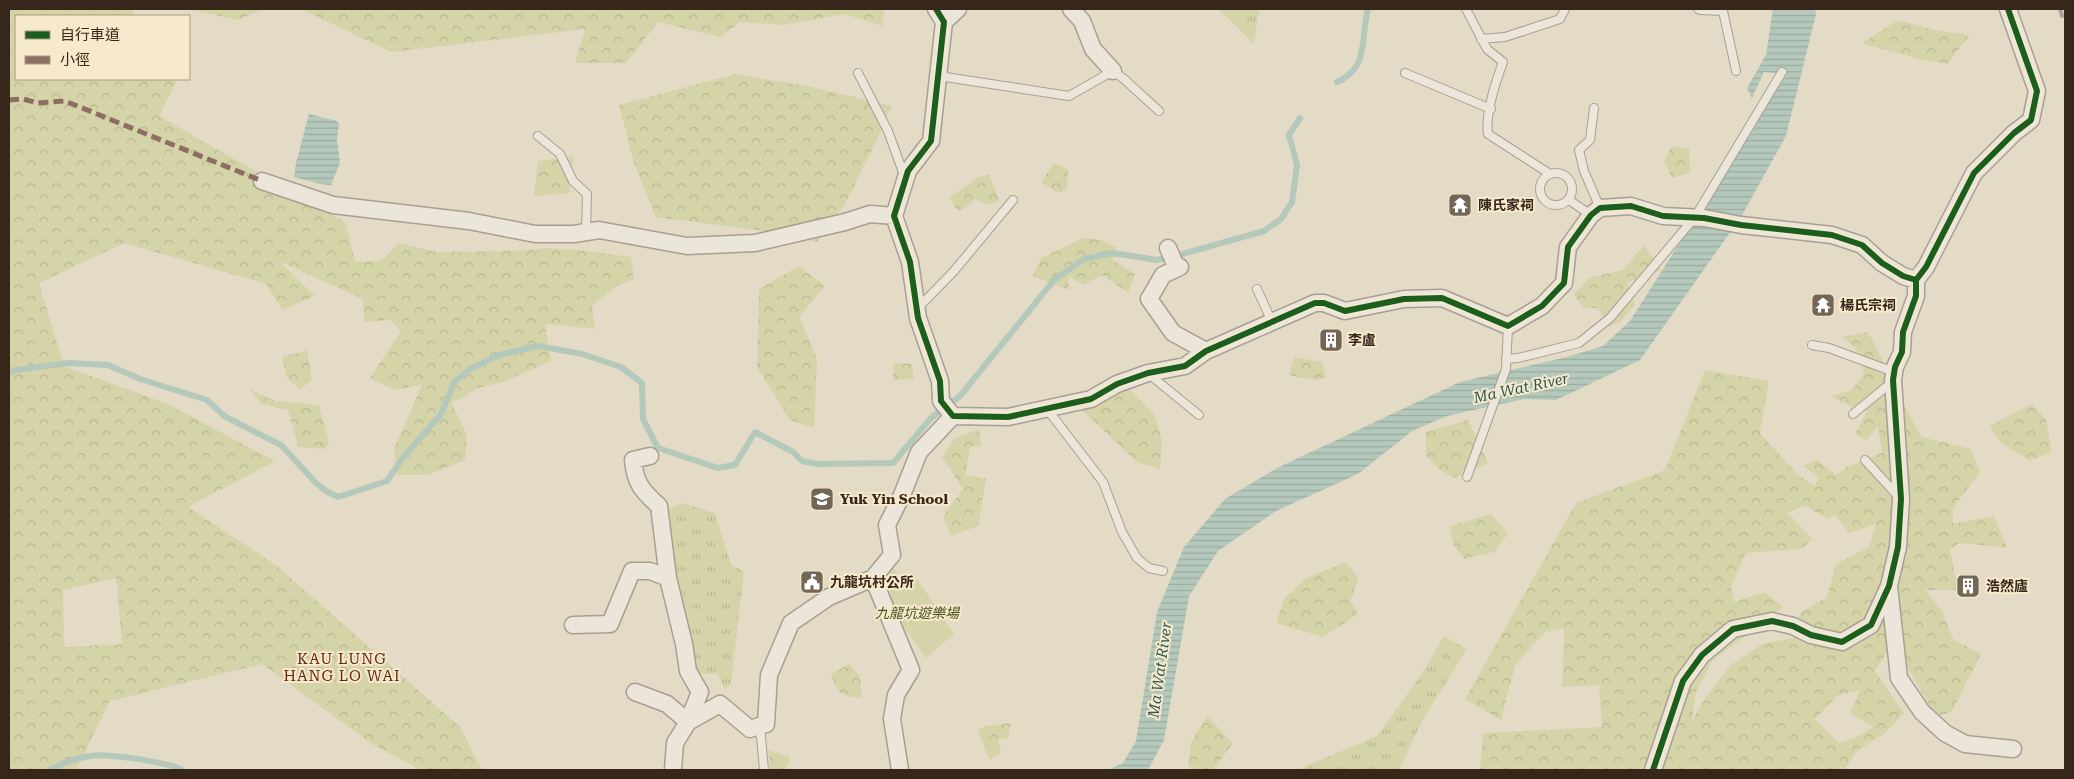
<svg xmlns="http://www.w3.org/2000/svg" width="2074" height="779" viewBox="0 0 2074 779" font-family="'Roboto Serif','Noto Sans TC',serif">
<style>
.grass{fill:url(#grass-tufts)}
.forest{fill:url(#forest-crowns);fill-rule:evenodd}
.park{fill:#d5d4a8}
.water{fill:url(#water-rules)}
.lines{fill:none;stroke-linecap:round;stroke-linejoin:round}
.stream{stroke:#b4c8bb;stroke-width:6}
.lane-casing{stroke:#a89f91;stroke-width:10}
.street-casing{stroke:#a89f91;stroke-width:19}
.lane{stroke:#ece5da;stroke-width:8}
.street{stroke:#ece5da;stroke-width:16}
.rail{stroke:#aaa59b;stroke-width:4;stroke-dasharray:9 9;stroke-linecap:butt}
.quiet{stroke:#8d6e63;stroke-width:5;stroke-dasharray:10 5;stroke-linecap:butt}
.cycleway-casing{stroke:#f7e9cb;stroke-width:9}
.cycleway{stroke:#1b5e20;stroke-width:6}
.labels{text-anchor:middle;dominant-baseline:central;stroke-width:4;stroke-linejoin:round;paint-order:stroke}
.poi-label{font-size:14px;font-weight:bold;fill:#36271a;stroke:#f7e9cb;text-anchor:start}
.park-label{font-size:14px;font-style:italic;fill:#485320;stroke:#f7e9cb}
.water-label{font-size:15px;font-style:italic;fill:#285753;stroke:#f7e9cb}
.neighbourhood-label{font-size:15px;letter-spacing:1px;fill:#652617;stroke:#f7e9cb}
</style>
<defs>
<pattern id="grass-tufts" width="24" height="20" patternUnits="userSpaceOnUse" patternTransform="scale(1.25)"><rect width="24" height="20" fill="#d5d4a8"/><path d="M3 7l-1-3M5 7V3M7 7l1-3M15 17l-1-3M17 17v-4M19 17l1-3" fill="none" stroke="#b7b690"/></pattern>
<pattern id="forest-crowns" width="20" height="18" patternUnits="userSpaceOnUse" patternTransform="scale(1.25)"><rect width="20" height="18" fill="#d5d4a8"/><path d="M2 6a3 3 0 1 1 6 0M12 15a3 3 0 1 1 6 0" fill="none" stroke="#b7b690"/></pattern>
<pattern id="water-rules" width="6" height="5" patternUnits="userSpaceOnUse" patternTransform="scale(1.25)"><rect width="6" height="5" fill="#b4c8bb"/><path d="M0 2.5h6" fill="none" stroke="#9baca0"/></pattern>
</defs>
<rect width="100%" height="100%" fill="#e4dbc7"/>
<path class="grass" d="M1218 9H1259L1254 44Z
M681 503 715 513 731 564 744 572 731 683 725 690 717 674H696L673 583 668 509Z
M1444 636 1467 649 1422 721 1399 770H1297L1377 736 1421 675Z"/>
<path class="forest" d="M9 9H132L134 16H16V79H178L159 116 346 223 355 262 381 261 399 243 436 252 515 251 547 248 588 251 631 257 634 279 616 286 592 306 595 329 545 324 551 361 503 382 478 388 463 398 451 402 467 435 465 460 428 475H397L394 449 422 385 394 390 370 378 401 331 391 320 364 322 363 299 279 261 315 296 282 310 266 284 124 243 39 283 64 366 168 404 275 461 188 507 276 565 460 727 482 770H421L372 744 262 664 110 701 76 770H9ZM116 578 122 644 64 647 63 590Z
M188 9H263L238 20Z
M301 9H884L882 26 844 14 784 25 740 22 720 37 658 22 626 63H575L585 29 391 52Z
M1898 20 1935 30 1970 35 1947 64 1922 60 1862 43Z
M735 74 812 87 891 106 881 132 845 204 817 242 758 230 656 217 634 163 619 105Z
M1671 147 1689 148 1690 173 1672 178 1664 161Z
M574 156 570 193 534 196 538 161Z
M1054 163 1068 169 1067 190 1058 193 1041 182Z
M989 174 999 200 989 205 975 199 962 210H957L949 198 977 178Z
M1083 238 1102 240 1116 247 1118 257 1111 259 1135 274 1128 293 1102 275 1083 285 1068 276 1069 290 1033 276 1041 258Z
M1644 245 1662 270 1627 283 1635 305 1620 322 1608 327 1598 308H1583L1574 294 1589 278 1623 270Z
M799 266 825 286 799 317 817 359 814 428 790 420 757 367 759 289Z
M1868 332C1888 367 1901 404 1922 437L1971 449 1980 472 1953 508V524L1994 516 2007 548 1960 543 1950 549 1958 590H1925L1942 611 1953 639 1981 654 1952 711 1936 717 1906 665 1903 628 1875 671 1904 713 1885 733 1857 751 1844 770H1480L1483 733 1602 727 1599 685 1562 687 1564 628 1544 633 1515 666 1501 720 1465 699 1576 503 1665 470 1705 370 1769 381 1760 433 1797 474 1815 486 1818 477 1803 466 1817 460 1836 475 1847 467 1882 453 1878 426 1867 440 1855 434 1867 411 1845 404 1831 396 1852 390 1864 374 1856 348 1842 337ZM1805 506 1828 519 1835 515 1849 533 1876 524 1869 547 1836 564 1827 597 1800 613 1793 638 1762 644 1731 665 1708 694 1692 720 1696 692 1712 661 1783 607 1765 592 1734 602 1731 586 1746 553 1801 549 1813 539 1787 512ZM1860 690 1850 713 1873 727 1855 738 1839 743 1815 719 1838 695Z
M307 350 312 380 300 389 287 378 282 357Z
M1294 357 1322 362 1326 378 1312 380 1289 375Z
M894 363 912 364 914 379 893 380Z
M1127 387 1155 415 1162 441 1160 469 1137 462 1083 411Z
M249 389 276 401 319 405 329 443 325 449 298 447 288 410 262 404Z
M2033 404 2046 420 2052 452 2030 461 2001 443 1989 426Z
M1468 420 1488 463 1454 478 1439 469 1426 456V432Z
M979 429 981 446 970 447 965 475 986 479 978 526 951 536 943 516 963 489 942 457 955 438Z
M1491 514 1508 534 1494 552 1464 559 1454 546 1450 526Z
M1346 562 1359 579 1350 600 1358 614 1323 637 1276 623 1284 599 1305 579Z
M849 664 860 676 862 698C841 696 838 695 831 674Z
M1207 716 1233 743 1213 770H1196L1188 767 1191 742Z
M1011 723 1008 738 998 739 1001 751 999 755 989 759 978 730 985 726Z
M768 750 790 757 786 770H770Z"/>
<path class="park" d="M892 564 900 577 913 573 954 634 926 658 898 619 882 570Z"/>
<path class="water" d="M1773 9H1815L1816 14 1786 136 1741 217 1640 360 1556 400 1524 399 1447 416 1412 431 1358 474 1276 511 1218 551 1189 596 1164 740 1148 770H1108L1123 763 1136 741 1157 612 1184 547 1225 499 1277 468 1460 382 1567 357 1603 346 1630 321 1787 74 1764 72 1752 98 1747 88 1766 55Z
M309 114 337 121 339 124 337 139 340 163 331 185 320 184 294 177 296 163Z"/>
<g class="lines">
<path class="stream" d="M1337 82C1370 68 1360 38 1368 9
M9 373 16 370 68 363 108 365 140 379 207 400 224 416 281 445 316 483 326 491 338 497 387 481 402 459 441 414 454 382 472 368 499 355 538 346 582 354 621 367 642 383 643 419 658 448 718 468 735 465 755 432 793 452 802 461 818 464 893 463 931 418 960 396 1054 280 1084 259 1113 253 1157 260 1179 255 1264 231 1281 219 1292 202 1297 165 1289 135 1300 118
M50 770C62 763 75 758 90 756 105 753 169 762 182 770"/>
<g class="lane-casing">
<path id="lane" d="M1466 9 1487 49 1503 62C1496 81 1485 115 1488 134L1550 174
M1698 9 1700 10 1723 11 1736 71
M1481 39 1505 37 1560 19 1565 9
M858 73 888 131 904 175
M1405 73 1491 109
M939 76 1069 96 1113 71 1124 79 1159 111
M1594 108 1590 140 1579 150 1584 171 1600 208
M538 136 560 154 573 181 587 194 586 231
M1540 189a16 16 0 1 1 32 0a16 16 0 1 1-32 0Z
M1569 200 1591 215
M1257 289 1272 322
M917 309 954 271 1013 200
M1812 345 1829 348 1894 372
M1506 359 1518 358 1579 343 1610 318 1695 217 1782 72
M1150 375 1199 415
M1047 409 1103 482 1122 532 1137 558 1149 568 1163 571
M1853 414 1892 382
M1865 460 1898 496
M1467 477 1506 369 1508 326
M760 726 764 770"/>
</g>
<g class="street-casing">
<path id="street" d="M936 9 944 22 931 141 908 171 894 216 910 262 918 318 940 381 941 401 953 416 1008 417 1091 399 1117 384 1148 373 1185 366 1206 351 1315 303H1324L1345 311 1404 299 1442 298 1508 326 1542 306 1564 283 1568 247 1591 215 1600 208 1631 206 1663 216 1704 218 1741 225 1832 235 1862 245 1882 263 1903 276 1916 280
M1071 9 1082 21 1093 49 1113 71
M944 22 958 9
M262 181 333 205 469 221 535 234H574L599 230 687 246 755 243 845 222 870 214 894 216
M1168 248 1175 264 1180 267 1163 275 1149 299 1173 333 1206 351
M650 456 633 460C635 483 642 491 659 506L668 578
M873 578 892 555 887 525 902 495 919 452 953 416
M1889 586 1899 678 1922 712 1945 733 1965 744 2013 749
M573 625 610 624 632 571H650L668 578 684 644 688 671 700 692 688 722 675 743 673 770
M635 692 667 704 688 722 720 704 750 729 766 724 769 675 791 623 829 597 873 578 911 670 896 695 892 719 900 770
M1653 770 1683 681 1702 655 1733 629 1772 621 1793 626 1811 635 1842 642 1871 625 1889 586 1898 547 1901 499 1893 380 1895 367 1902 352 1903 332 1916 296V280L1926 267 1974 173 2014 133 2031 120 2037 91 2008 9"/>
</g>
<use href="#lane" class="lane"/>
<use href="#street" class="street"/>
<path class="rail" d="M2060 9 2065 26"/>
<path class="quiet" d="M9 100 23 99 38 103 65 101 262 181"/>
<g class="cycleway-casing">
<path id="cycleway" d="M936 9 944 22 931 141 908 171 894 216 910 262 918 318 940 381 941 401 953 416 1008 417 1091 399 1117 384 1148 373 1185 366 1206 351 1315 303H1324L1345 311 1404 299 1442 298 1508 326 1542 306 1564 283 1568 247 1591 215 1600 208 1631 206 1663 216 1704 218 1741 225 1832 235 1862 245 1882 263 1903 276 1916 280
M1653 770 1683 681 1702 655 1733 629 1772 621 1793 626 1811 635 1842 642 1871 625 1889 586 1898 547 1901 499 1893 380 1895 367 1902 352 1903 332 1916 296V280L1926 267 1974 173 2014 133 2031 120 2037 91 2008 9"/>
</g>
<use href="#cycleway" class="cycleway"/>
</g>
<defs>
<g id="temple-square" transform="scale(1.25)"><rect x="-9" y="-9" width="18" height="18" rx="4" fill="#736657" stroke="#f7e9cb"/><path d="M0-6L5-2H3V0L6.5 2.5H4V6H1.5V3h-3V6H-4V2.5H-6.5L-3 0V-2H-5Z" fill="#fff"/></g>
<g id="building-square" transform="scale(1.25)"><rect x="-9" y="-9" width="18" height="18" rx="4" fill="#736657" stroke="#f7e9cb"/><path d="M-4-6H4V6H1V3H-1V6H-4ZM-2.5-4.3h1.7v1.8h-1.7ZM.8-4.3h1.7v1.8H.8ZM-2.5-1h1.7V.8h-1.7ZM.8-1h1.7V.8H.8Z" fill="#fff"/></g>
<g id="school-square" transform="scale(1.25)"><rect x="-9" y="-9" width="18" height="18" rx="4" fill="#736657" stroke="#f7e9cb"/><path d="M0-5L7-2L0 1L-7-2ZM-4 1L0 2.5L4 1V4Q0 6-4 4Z" fill="#fff"/></g>
<g id="civic-square" transform="scale(1.25)"><rect x="-9" y="-9" width="18" height="18" rx="4" fill="#736657" stroke="#f7e9cb"/><path d="M-.6-6.5H3V-4.5H.6V-3L4-1V1h2V6H-6V1h2V-1L-.6-3ZM-1.2 2.5V6h2.4V2.5Z" fill="#fff"/></g>
</defs>
<g fill-rule="evenodd">
<use href="#temple-square" x="1460" y="205"/>
<use href="#temple-square" x="1823" y="305"/>
<use href="#building-square" x="1331" y="340"/>
<use href="#school-square" x="822" y="499"/>
<use href="#civic-square" x="812" y="582"/>
<use href="#building-square" x="1968" y="586"/>
</g>
<g class="labels">
<g class="poi-label">
<text x="1478" y="205">陳氏家祠</text>
<text x="1840" y="305">楊氏宗祠</text>
<text x="1348" y="340">李盧</text>
<text x="840" y="499">Yuk Yin School</text>
<text x="830" y="582">九龍坑村公所</text>
<text x="1986" y="586">浩然廬</text>
</g>
<g class="park-label">
<text x="917" y="613">九龍坑遊樂場</text>
</g>
<g class="water-label">
<text transform="translate(1521 388) rotate(-12)">Ma Wat River</text>
<text transform="translate(1160 670) rotate(-82)">Ma Wat River</text>
</g>
<g class="neighbourhood-label">
<text x="342" y="659">KAU LUNG<tspan x="342" dy="17">HANG LO WAI</tspan></text>
</g>
</g>
<rect width="2074" height="779" fill="none" stroke="#36271a" stroke-width="20"/>
<rect x="15" y="15" width="175" height="65" fill="#f7e9cb" stroke="#aa9b84"/>
<rect x="25" y="31" width="25" height="8" fill="#1b5e20" stroke="#aa9b84"/>
<text x="60" y="40" font-size="15" fill="#36271a">自行車道</text>
<rect x="25" y="56" width="25" height="8" fill="#8d6e63" stroke="#aa9b84"/>
<text x="60" y="65" font-size="15" fill="#36271a">小徑</text>
</svg>
